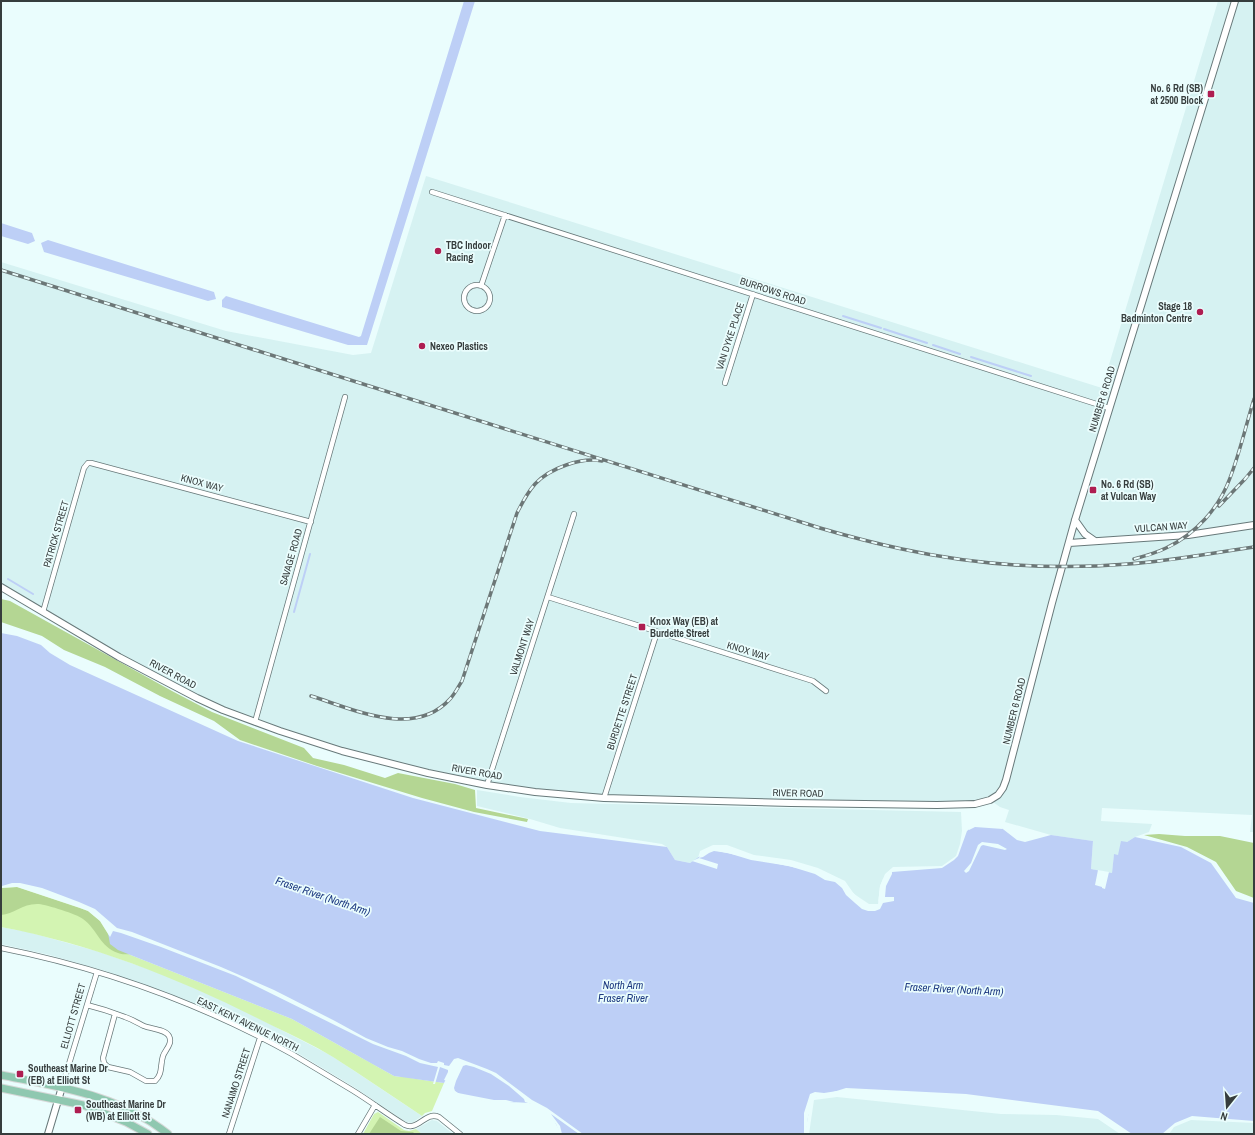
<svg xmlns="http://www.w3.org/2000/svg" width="1255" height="1135" viewBox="0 0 1255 1135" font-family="'Archivo Narrow',sans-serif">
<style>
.built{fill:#d6f2f2}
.green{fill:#d3f4b2}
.forest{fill:#b4d693}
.water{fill:#bdcff6}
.pier{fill:#eafdfd}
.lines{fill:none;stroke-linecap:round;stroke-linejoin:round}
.stream{stroke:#bdcff6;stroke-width:2}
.street-casing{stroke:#68797a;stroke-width:6}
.secondary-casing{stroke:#68797a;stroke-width:8}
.primary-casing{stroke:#d7d8d8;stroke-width:9}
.street{stroke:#fff;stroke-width:4.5}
.secondary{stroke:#fff;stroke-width:6}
.primary{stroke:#8fc8b0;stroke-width:7}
.rail-casing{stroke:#6c7777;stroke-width:3.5}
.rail{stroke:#eafdfd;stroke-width:2;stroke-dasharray:6;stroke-linecap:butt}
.poi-dot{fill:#ae1d51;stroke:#eafdfd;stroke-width:1.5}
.labels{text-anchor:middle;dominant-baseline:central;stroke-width:3.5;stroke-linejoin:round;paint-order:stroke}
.poi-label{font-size:10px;font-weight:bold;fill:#363d3d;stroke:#eafdfd;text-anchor:start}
.street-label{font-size:10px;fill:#363d3d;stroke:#eafdfd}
.water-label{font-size:11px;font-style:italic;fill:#1c3880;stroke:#eafdfd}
</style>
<rect width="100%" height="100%" fill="#eafdfd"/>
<path class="built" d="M1218 1H1254V832H1250L1252 815 1102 808 1101 821 1152 824 1149 832 1135 837 1127 842 1118 855H1114L1112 873 1091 869 1093 841 1051 835 1005 822 1009 810 1000 807 990 800 975 804 604 798 487 785 342 751 197 698 1 587V262L226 331 353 355 371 353 426 176 1102 388Z
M477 790 520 797 571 803 961 812 962 831 960 844 956 856 942 866 893 867 885 874 880 886 878 904H869L854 894 845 881 818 868 791 860 754 855 727 845H713L700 851 698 858 690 863 675 860 667 847 662 844 560 828 530 819 477 806Z
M1 927 28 932 100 952 162 974 231 1004 332 1056 422 1116 412 1123 406 1122 354 1087 291 1049 235 1021 182 999 105 971 50 955 1 944Z
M837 1097 1001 1114 1056 1115 1098 1119 1120 1134H809L814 1100Z
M432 1120 437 1121 453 1134H422L416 1129Z
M1191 1120 1254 1123V1134H1169L1174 1127Z"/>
<path class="green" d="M16 886 80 907 94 913 107 928 110 944 118 950 292 1019 394 1076 402 1077 390 1073 371 1063 300 1021 230 993 189 974 118 950C112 945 106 938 113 931L138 938 236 976 373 1044 406 1056 420 1063 448 1070V1072L444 1080 410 1078 444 1083 432 1111 425 1113 422 1116C392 1096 363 1076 333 1057 313 1045 292 1035 271 1025 185 981 96 945 1 927L2 887Z
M378 1112 404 1130 409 1131 416 1129 422 1134H363L374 1114Z"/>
<path class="forest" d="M1 599 10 601 172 691 212 712 304 748 313 758 344 765 385 778 398 773 455 784 475 790 476 808 528 819 527 822 474 812 422 798 317 766 240 740 214 721 160 696 105 667 64 650 42 636 1 622Z
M1159 834 1185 836H1220L1254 843V898L1236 891 1216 862 1187 847 1144 835Z
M17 887 80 908 88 911 100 921 110 937 133 954C128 954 122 955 118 953 100 947 97 929 83 919 77 914 47 905 39 904 23 903 14 914 1 915V896L2 888Z
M380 1117 401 1131 413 1132 415 1134H369Z"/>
<path class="water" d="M464 1H475L367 345H348L222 307V300L226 296 359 337 361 336Z
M1 223 32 233 35 241 28 244 1 236Z
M48 240 214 292 216 299 208 301 44 252 41 243Z
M1 633 17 636 41 645 50 653 70 665 238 741 413 798 540 831 667 847 675 860 690 863 706 852 713 850 816 872 839 883 862 904 878 905 882 887 892 872 942 868 954 860 958 856 967 831 973 826H999L1017 840 1025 842 1051 835 1093 841 1091 869 1112 873 1114 854 1118 855 1121 841 1127 842 1135 837 1181 847 1211 863 1236 898 1254 903V1121L1192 1116 1175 1123 1162 1134H1132L1098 1111 966 1094 846 1088 811 1099 805 1134H561C543 1093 529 1106 493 1101 487 1101 481 1099 475 1098 466 1096 459 1095 452 1089L463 1063 455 1061 444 1083 394 1076 292 1019 118 950 110 944 107 928 94 913 80 907 16 886 1 887Z"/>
<path class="pier" d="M973 824H999L1003 829 975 827 969 830 968 828Z
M982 842 998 844 1007 849 1005 850 983 845 981 846 969 871 966 873 964 871 971 863 978 845Z
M718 848 736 851 754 856 786 862 816 870 846 886 863 902 867 904H878L880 886 883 879 892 870V874L886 886 885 897H894V901L883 903 880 909 875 911H868L862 909 855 903 846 895 842 888 835 882 825 880 815 874 789 866 751 860 728 853 714 851 709 853 703 857 699 858 718 864 717 869 692 861 699 858 700 854 708 849Z
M1098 870 1109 872 1105 889 1102 888V887L1095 885Z
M12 883H20L42 888 79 902 95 909 117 928 132 932 221 967 274 990 335 1021 366 1038 388 1047 402 1051 419 1059 431 1063H437L438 1061 444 1063V1065L449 1066 454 1059 458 1058 487 1069 496 1073 532 1100 547 1108 583 1134H579L551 1114 560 1126 562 1134H560L556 1124 545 1111 537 1106 525 1102 524 1099 509 1086 491 1074 474 1067 466 1065 463 1066 456 1081 454 1088 455 1091 458 1093 494 1100H506L514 1102 505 1104 492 1103 456 1095 451 1090V1086L461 1064 457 1062 456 1063 447 1081 444 1080 448 1072V1070L440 1067 435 1084H433L438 1067 420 1063 406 1056 373 1044 236 976 161 947 121 933 113 931 110 937 100 921 88 911 80 908 17 887 1 888 2 886Z
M837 1091 840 1092 824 1097 815 1098 813 1100 808 1117 806 1134H804V1113L810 1094 815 1092 824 1093Z"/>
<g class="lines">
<path class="stream" d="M843 316 881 328
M884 329 927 343
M933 345 960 354
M971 357 1031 376
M8 579 33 594
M294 612 310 554"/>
<g class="street-casing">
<path id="street" d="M432 192 1109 408
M464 298a13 13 0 1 1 26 0a13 13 0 1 1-26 0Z
M481 286 505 215
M725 383 753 294
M548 597 813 681 826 691
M43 612 84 468 88 463H91L311 522
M255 722 345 397
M487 785 574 514
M604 798 657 632
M1 948C102 968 202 1004 292 1054 312 1066 332 1078 352 1090 370 1101 387 1114 405 1125 419 1131 425 1111 439 1117L460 1134
M87 1005C99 1008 112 1012 125 1017 131 1019 138 1023 144 1026 151 1029 165 1029 169 1036 173 1044 165 1050 163 1056 160 1065 163 1074 155 1081H146L130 1072 108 1067 104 1063 103 1058 115 1014
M62 1087 97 972
M229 1134 260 1038
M358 1134 375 1105"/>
</g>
<g class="secondary-casing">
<path id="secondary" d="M1075 520 1085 534 1095 541
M1069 543 1188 535 1254 525
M1 587 119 657 197 698 223 710 280 731 342 751 428 773 487 785 535 792 604 798 791 803 937 805 975 804 990 800 998 795 1003 788 1006 780 1052 603 1075 520 1235 1
M48 1134 62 1087"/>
</g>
<g class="primary-casing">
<path id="primary" d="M1 1075C60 1087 119 1095 168 1134
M1 1088 83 1105 126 1122 148 1134"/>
</g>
<use href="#street" class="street"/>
<use href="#secondary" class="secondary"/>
<use href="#primary" class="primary"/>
<g class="rail-casing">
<path id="rail" d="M1 270 820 528C847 536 874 543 902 549 975 565 1053 570 1128 564 1170 561 1212 553 1254 547
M1219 506 1245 479 1254 468
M1134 559C1145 556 1156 553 1166 548 1196 534 1219 508 1230 478 1240 452 1246 425 1254 399
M311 696C353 709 414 739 450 699 455 694 458 687 462 681L517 513C522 503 527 493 535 484 550 468 581 457 602 461"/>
</g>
<use href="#rail" class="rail"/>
</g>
<g class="poi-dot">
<rect x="1207" y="90" width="8" height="8" rx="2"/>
<circle cx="438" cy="251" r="4"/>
<circle cx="1200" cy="312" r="4"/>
<circle cx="422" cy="346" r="4"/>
<rect x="1089" y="486" width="8" height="8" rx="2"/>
<rect x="638" y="623" width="8" height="8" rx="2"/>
<rect x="16" y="1070" width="8" height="8" rx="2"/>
<rect x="74" y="1106" width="8" height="8" rx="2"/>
</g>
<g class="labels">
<g class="poi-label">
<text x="1203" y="88" text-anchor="end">No. 6 Rd (SB)<tspan x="1203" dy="12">at 2500 Block</tspan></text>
<text x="446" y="245">TBC Indoor<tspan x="446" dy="12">Racing</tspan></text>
<text x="1192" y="306" text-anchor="end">Stage 18<tspan x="1192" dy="12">Badminton Centre</tspan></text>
<text x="430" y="346">Nexeo Plastics</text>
<text x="1101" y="484">No. 6 Rd (SB)<tspan x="1101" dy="12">at Vulcan Way</tspan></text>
<text x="650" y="621">Knox Way (EB) at<tspan x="650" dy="12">Burdette Street</tspan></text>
<text x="28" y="1068">Southeast Marine Dr<tspan x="28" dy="12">(EB) at Elliott St</tspan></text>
<text x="86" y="1104">Southeast Marine Dr<tspan x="86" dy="12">(WB) at Elliott St</tspan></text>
</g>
<g class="street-label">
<text transform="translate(773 291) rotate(18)">BURROWS ROAD</text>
<text transform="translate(730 336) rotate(-72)">VAN DYKE PLACE</text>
<text transform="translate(1102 399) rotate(-73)">NUMBER 6 ROAD</text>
<text transform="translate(202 483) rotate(15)">KNOX WAY</text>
<text transform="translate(1161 527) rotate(-4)">VULCAN WAY</text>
<text transform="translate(56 534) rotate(-74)">PATRICK STREET</text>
<text transform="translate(291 557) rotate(-74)">SAVAGE ROAD</text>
<text transform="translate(522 647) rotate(-72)">VALMONT WAY</text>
<text transform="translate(748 651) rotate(17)">KNOX WAY</text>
<text transform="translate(173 674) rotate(28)">RIVER ROAD</text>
<text transform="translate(1014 711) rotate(-76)">NUMBER 6 ROAD</text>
<text transform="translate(622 712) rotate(-72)">BURDETTE STREET</text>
<text transform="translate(477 772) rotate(10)">RIVER ROAD</text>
<text transform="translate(798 793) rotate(1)">RIVER ROAD</text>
<text transform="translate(73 1016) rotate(-74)">ELLIOTT STREET</text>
<text transform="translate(248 1024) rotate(26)">EAST KENT AVENUE NORTH</text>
<text transform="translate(236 1083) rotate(-72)">NANAIMO STREET</text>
</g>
<g class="water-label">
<text transform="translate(323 896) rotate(19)">Fraser River (North Arm)</text>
<text x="623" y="985">North Arm<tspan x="623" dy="13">Fraser River</tspan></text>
<text transform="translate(954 989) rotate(3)">Fraser River (North Arm)</text>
</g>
</g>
<rect width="1255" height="1135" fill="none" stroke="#363d3d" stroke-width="4"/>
<g transform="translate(1227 1107) rotate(197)" stroke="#eafdfd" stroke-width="3" paint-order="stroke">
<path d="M0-3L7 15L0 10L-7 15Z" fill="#363d3d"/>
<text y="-6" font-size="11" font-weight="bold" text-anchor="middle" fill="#363d3d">N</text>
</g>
</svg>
